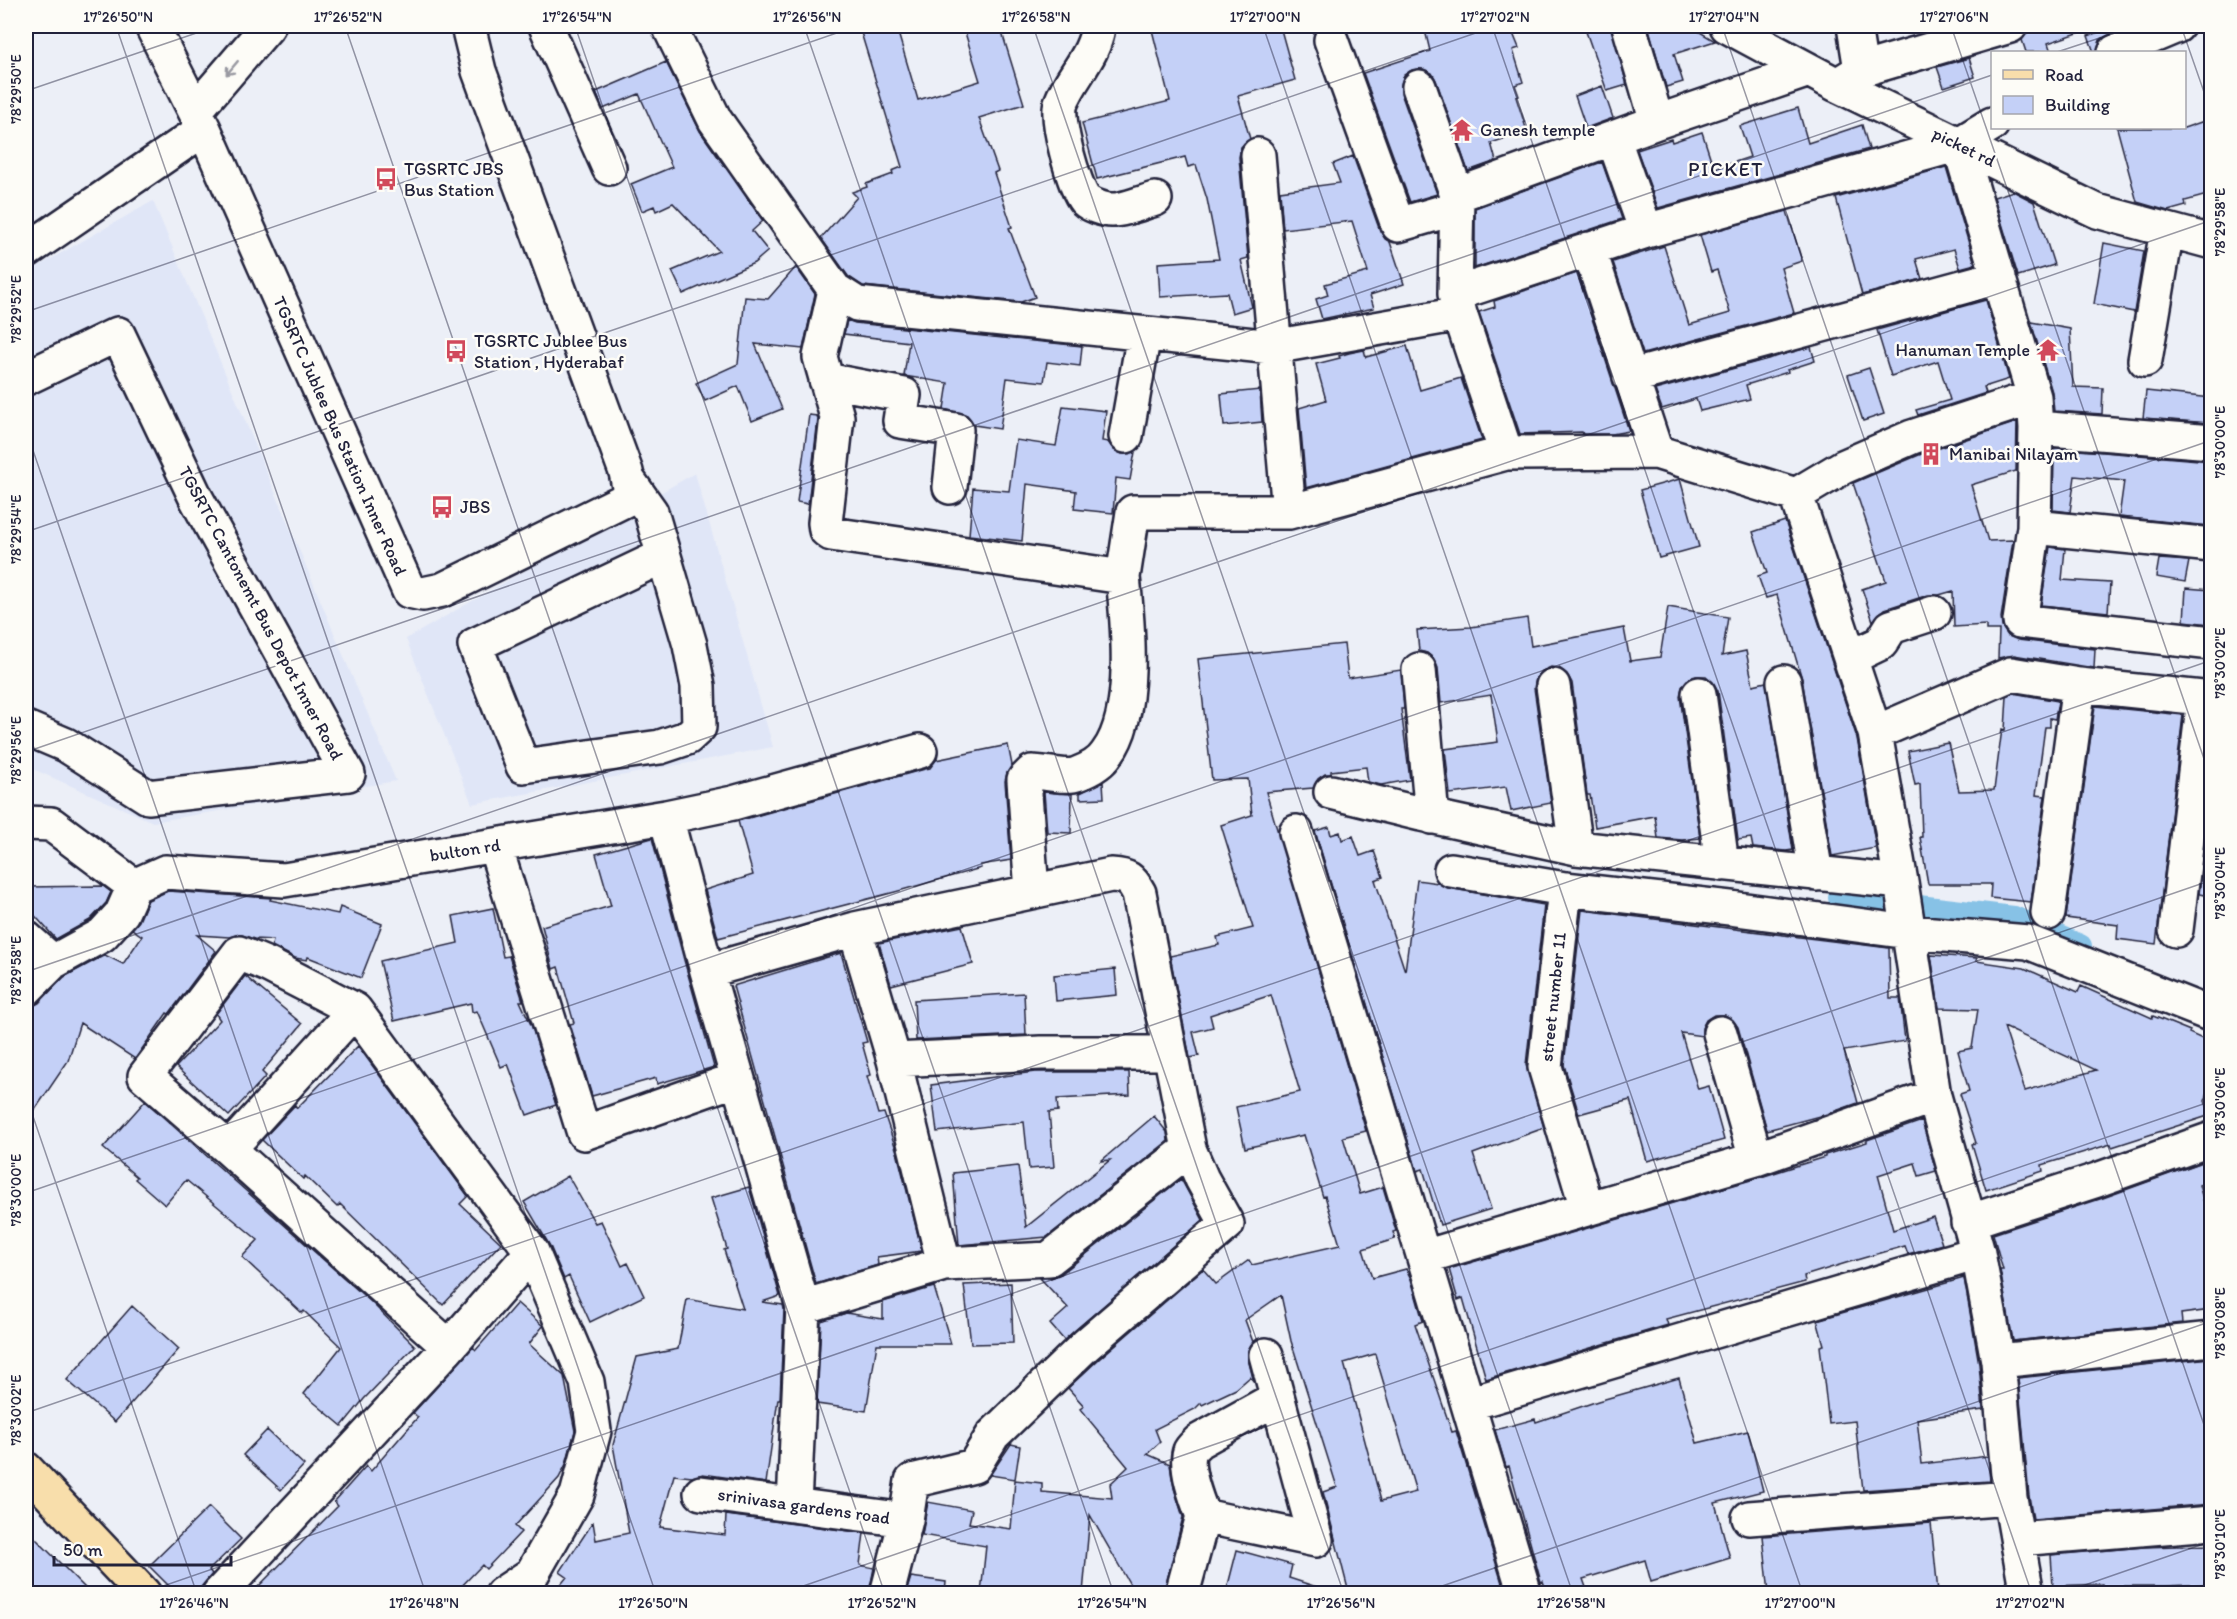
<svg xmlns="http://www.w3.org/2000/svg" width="2237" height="1619" viewBox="0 0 2237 1619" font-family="Itim,sans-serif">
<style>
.built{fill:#e0e6f7}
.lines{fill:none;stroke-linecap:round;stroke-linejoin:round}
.canal{stroke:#87c2e6;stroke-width:24}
.building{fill:#c4d0f7;stroke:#22223b;stroke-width:1.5;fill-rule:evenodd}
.minor-casing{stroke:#22223b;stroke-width:38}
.major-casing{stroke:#22223b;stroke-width:38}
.minor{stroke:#fdfcf7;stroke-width:33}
.major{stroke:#f8deab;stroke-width:33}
.oneway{stroke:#9a9aa2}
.ticks{fill:none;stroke:#22223b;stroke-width:1.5;stroke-opacity:0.45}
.labels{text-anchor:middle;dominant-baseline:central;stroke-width:5;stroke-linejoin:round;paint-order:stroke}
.poi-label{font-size:18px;fill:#22223b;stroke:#fdfcf7;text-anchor:start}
.street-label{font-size:18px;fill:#22223b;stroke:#fdfcf7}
.neighbourhood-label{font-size:20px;letter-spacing:1.5px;fill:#22223b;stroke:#fdfcf7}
.neatline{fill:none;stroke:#22223b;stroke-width:2}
.ticks-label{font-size:15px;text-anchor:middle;fill:#22223b}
</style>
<rect width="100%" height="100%" fill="#eceff7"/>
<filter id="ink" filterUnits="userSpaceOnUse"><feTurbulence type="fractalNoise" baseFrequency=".0167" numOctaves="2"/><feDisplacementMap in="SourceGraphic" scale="12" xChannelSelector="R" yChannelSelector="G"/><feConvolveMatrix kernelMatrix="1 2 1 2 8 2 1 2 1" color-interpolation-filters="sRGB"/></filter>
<g filter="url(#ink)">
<path class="built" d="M153 201 396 781 153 822 26 766V273Z
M695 473 773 747 472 804 406 639Z"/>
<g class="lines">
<path class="canal" d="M1840 898 2014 918 2080 946"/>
</g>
<path class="building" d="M859 26H896L918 100 980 81 963 26H1000L1024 104 979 118 998 171 994 173 1012 227 1009 228 1035 297 1021 302 863 286 848 276 821 238 857 197 852 192 867 187 866 184 893 174 892 171 902 167Z
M1151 26H1280L1295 80 1238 96 1250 139 1241 147 1239 157 1248 258 1241 260 1252 307 1232 313 1227 293 1160 297 1158 263 1219 259 1207 199 1196 165 1188 167 1185 157 1097 179 1082 123 1170 101Z
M1424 26H1490L1491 31 1510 26 1519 48 1513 50 1523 82 1515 85 1519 96 1516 97 1527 131 1491 143 1496 161 1468 171 1436 80 1432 73 1423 69 1412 70 1404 75 1401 84V93L1437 194 1410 202 1363 73 1430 51Z
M1584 26H1611L1627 85 1607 91Z
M1648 26H1690L1715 41 1674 54 1683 82 1666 87Z
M2028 26H2090V29L2048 43 2051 52H2026L2022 40 2028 31Z
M2112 27 2114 32 2100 40 2097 52H2094L2088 36Z
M1969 58 1975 77 1944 87 1937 67Z
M666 62 700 131 763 221 752 231 768 251 754 263 683 294 672 271 719 251 673 203 656 211 654 206 642 211 631 184 672 167 639 94 603 109 596 92Z
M1602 86 1613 118 1586 128 1575 96Z
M1798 108 1808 143 1862 125 1869 149 1658 208 1637 150 1671 139 1672 142 1702 132 1714 169 1750 157 1740 126Z
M2204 121 2211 148V194L2185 201 2186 206 2168 211 2137 202 2117 128H2184Z
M1353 156 1380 231 1385 239 1390 242 1404 284 1370 295 1374 308 1322 319 1316 299 1328 295 1325 284 1368 272 1352 221 1283 229 1280 191 1340 183 1333 164Z
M1602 162 1622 219 1475 268V208Z
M1946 167 1975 264 1960 268 1954 249 1916 259 1922 279 1862 295 1836 198Z
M2013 191 2034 202 2054 265 2018 276 1994 197Z
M1787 211 1802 261 1781 268 1794 313 1643 354 1613 262 1664 246 1689 325 1730 313 1717 270 1711 272 1700 235Z
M2104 243 2144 251 2134 312 2094 304Z
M796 267 815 294 803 349 755 344 782 409 752 421 738 386 705 401 696 383 738 364 745 297 768 299Z
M1577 273 1629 431 1612 434H1583L1582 432 1520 434 1479 312 1495 307 1494 301Z
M1986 300 2009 379 1984 387 1986 393 1918 415 1916 410 1950 400 1938 361 1891 376 1877 330Z
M847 320 855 323 1082 346 1080 366 1047 362 1044 382 1007 378 1000 429 974 425 967 415 944 409 948 383 904 376 909 342 844 334Z
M2031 322 2070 329 2073 387 2103 388 2102 414 2054 411 2052 392Z
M1407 346 1420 390 1461 378 1482 440 1306 488 1299 408 1326 400 1316 364 1340 358 1339 356 1349 353 1364 350 1366 357Z
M1811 347 1815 361 1787 370 1788 372 1746 385 1750 399 1700 411 1696 399 1662 409 1655 390Z
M1869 368 1884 414 1863 421 1848 375Z
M1260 390 1262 422 1224 426 1221 394Z
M2146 391 2211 398V423L2143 418Z
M1063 406 1106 411 1102 441 1108 442 1114 450 1122 454 1135 452 1130 480 1116 478 1113 513 1074 509 1076 491 1027 484 1022 541 969 535 973 488 1009 491 1016 440 1056 446Z
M809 415 817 416 818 419 808 504 797 502Z
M2017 422 2016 471 1971 485 1988 541 2013 540 2001 618 2002 627 2008 636 2018 640 2095 649 2094 668 2014 655 1998 658 1999 630H1986V625L1954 627 1953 591 1939 595H1928L1885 609 1873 621 1862 589 1886 581 1853 483 1919 455Z
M2054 448 2211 461V526L2119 517 2124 481 2075 476 2070 512 2053 510Z
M1680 479 1699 547 1659 558 1640 490Z
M1785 521 1857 738 1876 848 1832 856 1802 679 1777 595 1766 598 1758 576 1767 573 1753 532Z
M2050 547 2065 549 2062 580 2110 583 2108 612 2041 605Z
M2159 559 2189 561 2185 582 2156 577Z
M2186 588 2211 590 2210 624 2184 621Z
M1668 607 1728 617 1722 656 1746 651 1753 685 1766 682 1793 850 1786 851 1753 848 1751 838 1738 840 1718 691 1713 682 1706 676H1696L1687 680 1682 687 1680 696 1700 838 1682 840 1658 838 1655 816 1595 827 1590 795H1587L1572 683 1567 674 1559 668 1551 667 1542 671 1536 678 1534 688 1551 803 1511 811 1506 787 1450 794 1445 749 1498 742 1491 695 1441 703 1438 668 1434 659 1427 653 1419 651 1417 630 1471 627 1527 618 1531 646 1624 628 1630 661 1660 657Z
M1344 644 1348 678 1401 670 1404 709H1401L1410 780 1381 785 1368 782 1366 767 1331 771V774H1325L1318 779 1313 788 1266 792 1366 1131 1343 1137 1360 1194 1383 1187 1396 1231 1393 1232 1395 1239 1363 1249 1372 1278 1406 1269 1411 1279 1423 1321 1415 1324 1452 1432 1456 1431 1505 1593H1349L1323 1492 1337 1487 1291 1341 1281 1295 1245 1320 1253 1342 1248 1350V1359L1254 1382 1250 1377 1236 1389 1202 1405 1201 1403 1195 1409 1155 1429 1160 1442 1147 1454 1170 1464 1174 1488 1183 1517 1164 1593H1144L1132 1588 1090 1515 1083 1593H981L986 1546 922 1535 928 1502 972 1510 969 1523 1011 1529 1015 1480 1042 1483V1492L1112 1498 1110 1484 1128 1467 1080 1409 1084 1406 1068 1388 1099 1359 1203 1269 1216 1284 1249 1260 1252 1265 1340 1245 1325 1196 1323 1197 1304 1135 1245 1148 1236 1107 1300 1092 1271 995 1210 1015 1213 1027 1193 1032 1199 1056 1190 1058 1170 956 1219 945 1217 937 1253 928 1221 825 1252 815 1248 779 1212 780 1198 659ZM1375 1354 1416 1492 1381 1501 1344 1363Z
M2013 693 2058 701 2055 719 2050 718V727H2045L2036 795 2045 796 2031 902 1990 898 1991 884H1928L1920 837H1922L1920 784 1915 785 1908 751 1948 743 1959 791 1994 790 2002 729 2005 730 2007 696Z
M2095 706 2183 715 2156 944 2117 939 2118 925 2066 918Z
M1008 745 1012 765 1007 773 1005 781 1011 860 980 865 981 868 895 892 718 938 705 890 753 875 738 821 925 769 930 768 936 760Z
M1103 782 1104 798 1080 799V793Z
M1044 792 1072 794 1071 833 1047 832Z
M2211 792V896L2199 894Z
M1329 827 1331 835 1340 832 1342 840 1353 836 1360 856 1374 851 1383 877 1375 880 1405 971 1417 880 1438 883 1448 888 1544 905 1526 1065 1544 1128 1473 1154 1491 1209 1440 1225 1423 1169 1417 1171 1315 831Z
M652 838 684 960 714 1067 657 1084 656 1078 592 1096 570 1024 574 1023 558 967 553 969 542 926 611 906 596 854Z
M103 886 111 892 106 903 90 920 56 939 26 906V887Z
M168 891 271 898 270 900 338 914 340 907 382 924 361 978 308 957 307 960 295 958 272 946 273 940 254 939 239 934 229 937 197 935 216 951 169 1014 167 1013 135 1059 80 1023 68 1061 26 1123V1007H31L39 1003 64 977 105 955 123 964 142 936 132 929 139 921 148 900Z
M493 908 503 957 509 956 523 1001H520L532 1027 556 1105 527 1115 508 1064 501 1067 477 1011 472 1012 471 1003 394 1021 380 961 458 943 453 916Z
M1582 910 1889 948 1890 998H1900L1905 1041 1844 1051 1858 1103 1827 1114 1767 1130 1738 1027 1733 1020 1725 1015H1714L1706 1020 1702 1028V1036L1681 1033 1698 1089 1709 1086 1724 1140 1647 1161 1630 1100 1579 1114 1564 1065Z
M962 926 973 964 891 985 879 943Z
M841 953 867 1042 862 1043 871 1075 867 1076 878 1114 884 1113 897 1152 922 1251 877 1257 878 1265 816 1284 733 986Z
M1931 955 1977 958 1976 961 2024 968 2078 992 2081 986 2152 1018 2153 1016 2190 1031 2189 1033 2211 1043V1085L2205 1101 2211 1115 2112 1147 2111 1144 2042 1165 2043 1171 1986 1190 1972 1144 1976 1143 1960 1094 1969 1091 1958 1051 1972 1048 1978 1009 1939 1008ZM2004 1027 2096 1070 2025 1091Z
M1115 969 1117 995 1056 1001 1054 975Z
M245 976 302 1024 262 1072 266 1076 229 1116 176 1067 220 1020 216 1014Z
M1024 993 1026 1035 916 1040 914 1000Z
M358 1046 468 1196 460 1204 501 1243 443 1305 340 1204 337 1207 305 1176 303 1179 262 1140 295 1105 297 1108Z
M1035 1072H1129L1130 1095 1057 1099 1058 1111 1049 1112 1054 1167 1029 1169 1024 1122 937 1132 931 1085Z
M145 1101 371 1302 415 1346 364 1399 342 1426 304 1394 341 1347 304 1311 302 1313 242 1257 258 1240 186 1180 165 1205 135 1179 137 1177 103 1148Z
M1154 1116 1167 1132 1168 1141 1047 1237 959 1245 953 1173 1018 1166 1026 1227 1110 1160 1101 1161Z
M1922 1121 1936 1171 1919 1176 1915 1163 1878 1175 1893 1230 1933 1217 1942 1244 1908 1254 1905 1246 1846 1263 1804 1276 1805 1282 1666 1319 1668 1325 1486 1379 1463 1298 1458 1300 1449 1269 1761 1177 1825 1157V1155L1867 1142V1140Z
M2211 1159V1181L2199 1185 2211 1227V1310L2181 1314 2182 1323 2013 1341 2000 1270H2003L1993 1234 2103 1198Z
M568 1176 595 1223 601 1221 622 1266 628 1263 644 1296 590 1322 569 1276 564 1279 550 1246 524 1202Z
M1181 1179 1203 1220 1064 1340 1050 1324 1068 1308 1040 1278H1051L1061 1274Z
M749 1187 780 1296 762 1302 783 1305 784 1309 780 1399H778L766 1483 703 1474 692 1477 674 1475 660 1527 725 1535 726 1515 864 1533 860 1565 874 1568 869 1593H554L567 1577 560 1572 593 1522 596 1540 629 1533 613 1445 637 1357 678 1349 687 1299 743 1309 724 1250 727 1249 711 1198Z
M1964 1278 1979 1364 1983 1410 1917 1419 1922 1464 1988 1456 1990 1481 1863 1490 1855 1421 1829 1424 1820 1346 1824 1345 1817 1320Z
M1011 1283 1013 1343 971 1344 964 1285Z
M934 1287 951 1344H877L866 1411 817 1404 821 1321 846 1313 883 1319V1302Z
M517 1303 543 1326 529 1344 564 1376 575 1431 566 1464 559 1478 515 1526 521 1532 486 1569 482 1565 455 1593H252L338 1506 334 1502 366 1466 371 1471 418 1417 413 1413 473 1347 476 1350Z
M132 1306 179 1349 115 1422 67 1380Z
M2211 1358V1504L2033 1519 2029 1496 2018 1378Z
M1679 1378 1697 1443 1748 1431 1763 1491 1715 1503 1730 1558 1651 1582 1645 1560 1583 1579 1588 1593H1547L1543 1581 1541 1582 1509 1466 1506 1467 1495 1430 1535 1419 1536 1422 1598 1401Z
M267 1430 304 1465 281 1490 243 1455Z
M1011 1444 1020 1446 1015 1479 990 1475Z
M209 1507 241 1539 209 1570 212 1574 196 1593H176L149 1566Z
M1931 1523 1938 1592 1769 1593 1763 1536Z
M26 1529 90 1593H26Z
M2211 1545V1584L2165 1586H2102V1584L2053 1586 2051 1555 2144 1547Z
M1237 1550 1292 1565 1289 1578 1323 1589 1322 1593H1245L1227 1589Z
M911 1577 946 1582 945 1593H906Z"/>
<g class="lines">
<g class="minor-casing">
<path id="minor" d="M152 26 204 129 409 591 423 594 442 590 625 500 630 492 626 472 479 71 468 26
M546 26 609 168
M669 26 715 120 835 290 857 304 1273 347 1460 314 1455 294 1646 231 1959 144 1992 124
M1098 26C1095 56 1071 76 1061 103 1055 119 1074 187 1085 200 1090 205 1104 210 1111 210 1121 211 1144 202 1155 199
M1629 26 1657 122
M1727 26 1837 85 2097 211 2212 242
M1854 26 1861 70
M1331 40 1398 225 1456 208
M2115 52 2177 26
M1837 85 1861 70 2010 26
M1419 87 1457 195
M195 111 268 26
M1614 140 1646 231
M1959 144 2034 397
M1258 155 1289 512
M1589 249 1656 452
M26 251 204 129
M835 290 820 357 837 417 825 523 826 530 831 534 1123 577 1133 512H1289L1506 453 1656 452 1796 495
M1455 294 1457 195 1657 122 1809 70
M1460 314 1506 453
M2145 360 2167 230
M1630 377 1999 277
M26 378 118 334 196 498 348 774 148 797 66 745 26 728
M826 380 904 395 900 421 956 430 950 487
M2036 428 2212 442
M1126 436 1144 334
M629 481 651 512 690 645 698 686 699 727 687 738 660 747 523 766 475 645 663 556
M2034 527 2020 621 2212 643
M1850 658 1881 643 1891 627 1934 613
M1419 670 1432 817
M1784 682 1816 874
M1553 686 1576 848
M1699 694 1722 864
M1875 733 2011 674 2079 685 2212 699
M1331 792 1421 814 1576 848 1901 882
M666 817 707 971 803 1307 944 1264 1049 1259 1189 1149
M26 823 51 824 134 886 165 872 284 880 666 817 733 803 920 751
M1296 832 1525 1594
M495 846 584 1133 737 1079
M1451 870 1565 889 1730 908 1909 932 2028 942 2212 1015
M1565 889 1545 1067 1587 1208
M1032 892 1024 780 1032 772C1044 772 1067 778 1077 774 1088 770 1101 763 1107 753 1137 714 1128 624 1123 577
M2048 913 2079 685
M855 929 894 1060 944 1264
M2176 930 2204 698
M26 938 53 962
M707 971 855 929 1111 875C1128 876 1131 878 1139 893L1189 1149 1202 1179 1227 1224 1086 1345 993 1435 974 1466 912 1481 906 1520 887 1594
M26 989 53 962 102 935 122 913 134 886
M1720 1033 1756 1159
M894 1060 1041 1053H1169
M229 1149 355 1010
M1968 1222 2097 1180 2212 1139
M1424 1257 1756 1159 1934 1096
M449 1347 229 1149 145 1076 239 953 268 965 355 1010 532 1252 587 1382 594 1431 577 1495 532 1574 502 1594
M1998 1361 2212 1339
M1468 1404 1978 1253
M701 1493 906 1520
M794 1505 803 1307
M1203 1516C1197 1501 1184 1467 1190 1451 1191 1448 1196 1444 1199 1441L1277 1398
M1749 1518 2010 1498
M2018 1539 2212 1523
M219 1594 449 1347 532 1252
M1182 1594 1203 1516 1316 1540 1266 1355
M2027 1594 2010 1498 1998 1361 1978 1253 1934 1096 1901 882 1875 733 1796 495 1843 467 1912 437 2034 397 2036 428 2034 527 2212 545"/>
</g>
<g class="major-casing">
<path id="major" d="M26 1469 144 1594"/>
</g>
<use href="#minor" class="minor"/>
<use href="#major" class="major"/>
</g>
<defs><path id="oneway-shaft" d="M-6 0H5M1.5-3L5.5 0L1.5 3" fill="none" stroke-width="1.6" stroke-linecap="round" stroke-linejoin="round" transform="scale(1.5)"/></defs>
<use class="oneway" href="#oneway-shaft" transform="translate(232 68) rotate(130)"/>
</g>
<path class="ticks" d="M116 26 656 1594M345 26 885 1594M575 26 1114 1594M804 26 1344 1594M1033 26 1573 1594M1263 26 1803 1594M1492 26 2032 1594M1722 26 2212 1448M1951 26 2212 782M2181 26 2212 115M2057 52 2136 26M26 91 217 26M26 312 857 26M26 430 426 1594M26 532 1496 26M26 752 1992 75M26 972 2212 220M26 1096 197 1594M26 1193 2212 440M26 1413 2212 660M140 1594 2212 880M780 1594 2212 1101M1419 1594 2212 1321M2059 1594 2212 1541"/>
<defs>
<g id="temple-bare" transform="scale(1.8)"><path d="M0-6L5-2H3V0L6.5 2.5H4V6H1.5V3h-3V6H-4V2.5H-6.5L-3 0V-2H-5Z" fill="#d1495b" stroke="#fdfcf7" stroke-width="2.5" paint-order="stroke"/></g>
<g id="bus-bare" transform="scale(1.8)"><path d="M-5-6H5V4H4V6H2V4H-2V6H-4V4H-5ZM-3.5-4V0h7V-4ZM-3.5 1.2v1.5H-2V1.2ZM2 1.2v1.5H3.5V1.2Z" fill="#d1495b" stroke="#fdfcf7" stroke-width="2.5" paint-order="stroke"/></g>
<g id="building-bare" transform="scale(1.8)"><path d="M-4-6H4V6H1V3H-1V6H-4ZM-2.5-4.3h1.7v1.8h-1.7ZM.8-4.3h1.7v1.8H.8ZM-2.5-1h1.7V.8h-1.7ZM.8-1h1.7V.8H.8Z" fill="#d1495b" stroke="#fdfcf7" stroke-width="2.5" paint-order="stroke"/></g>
</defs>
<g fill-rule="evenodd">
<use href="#temple-bare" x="1462" y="130"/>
<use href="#bus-bare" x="386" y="179"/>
<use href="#temple-bare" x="2048" y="350"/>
<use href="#bus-bare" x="456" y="351"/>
<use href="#building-bare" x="1931" y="454"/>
<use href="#bus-bare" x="442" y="507"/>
</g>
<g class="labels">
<g class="poi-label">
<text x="1480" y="130">Ganesh temple</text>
<text x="404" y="169">TGSRTC JBS<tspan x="404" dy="21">Bus Station</tspan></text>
<text x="474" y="341">TGSRTC Jublee Bus<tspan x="474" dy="21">Station , Hyderabaf</tspan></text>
<text x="2030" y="350" text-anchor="end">Hanuman Temple</text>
<text x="1949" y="454">Manibai Nilayam</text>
<text x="460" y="507">JBS</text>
</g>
<g class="street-label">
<text transform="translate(1964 147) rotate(26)">picket rd</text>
<text transform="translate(340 436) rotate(66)">TGSRTC Jublee Bus Station Inner Road</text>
<text transform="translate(261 613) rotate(62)">TGSRTC Cantonemt Bus Depot Inner Road</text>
<text transform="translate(465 850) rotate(-9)">bulton rd</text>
<text transform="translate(1553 997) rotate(-84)">street number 11</text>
<text transform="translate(804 1506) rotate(8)">srinivasa gardens road</text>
</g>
<g class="neighbourhood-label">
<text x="1726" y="169">PICKET</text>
</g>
</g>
<rect width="2237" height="1619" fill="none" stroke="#fdfcf7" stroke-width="66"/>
<rect x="1991" y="51" width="195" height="78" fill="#fdfcf7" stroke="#a5a5ac" stroke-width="1.5"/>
<rect x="2003" y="70" width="30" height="9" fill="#f8deab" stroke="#a5a5ac" stroke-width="1.5"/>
<text x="2045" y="81" font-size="18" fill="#22223b">Road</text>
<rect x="2003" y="96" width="30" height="18" fill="#c4d0f7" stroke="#a5a5ac" stroke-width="1.5"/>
<text x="2045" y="111" font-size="18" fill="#22223b">Building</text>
<path d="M54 1556v9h177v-9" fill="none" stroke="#22223b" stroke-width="3"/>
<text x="63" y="1556" font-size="18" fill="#22223b" stroke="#fdfcf7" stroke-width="4.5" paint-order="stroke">50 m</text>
<rect x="33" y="33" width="2171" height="1553" class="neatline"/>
<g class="ticks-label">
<text x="118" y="22">17°26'50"N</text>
<text x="348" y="22">17°26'52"N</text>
<text x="577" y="22">17°26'54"N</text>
<text x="807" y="22">17°26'56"N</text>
<text x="1036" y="22">17°26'58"N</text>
<text x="1265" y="22">17°27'00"N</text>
<text x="1495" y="22">17°27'02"N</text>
<text x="1724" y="22">17°27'04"N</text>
<text x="1954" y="22">17°27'06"N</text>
<text transform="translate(16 89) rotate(-90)" y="5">78°29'50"E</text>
<text transform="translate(2220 222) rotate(-90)" y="5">78°29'58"E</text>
<text transform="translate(16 309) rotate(-90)" y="5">78°29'52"E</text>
<text transform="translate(2220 442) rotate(-90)" y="5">78°30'00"E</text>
<text transform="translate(16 529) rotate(-90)" y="5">78°29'54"E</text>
<text transform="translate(2220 663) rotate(-90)" y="5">78°30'02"E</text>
<text transform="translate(16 750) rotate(-90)" y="5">78°29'56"E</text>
<text transform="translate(2220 883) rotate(-90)" y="5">78°30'04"E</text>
<text transform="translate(16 970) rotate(-90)" y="5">78°29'58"E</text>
<text transform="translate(2220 1103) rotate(-90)" y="5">78°30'06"E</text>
<text transform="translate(16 1190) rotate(-90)" y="5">78°30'00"E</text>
<text transform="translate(2220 1323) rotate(-90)" y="5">78°30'08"E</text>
<text transform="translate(16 1410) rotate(-90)" y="5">78°30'02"E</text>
<text transform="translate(2220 1544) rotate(-90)" y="5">78°30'10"E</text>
<text x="194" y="1608">17°26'46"N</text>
<text x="424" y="1608">17°26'48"N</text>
<text x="653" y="1608">17°26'50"N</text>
<text x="882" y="1608">17°26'52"N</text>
<text x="1112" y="1608">17°26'54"N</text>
<text x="1341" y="1608">17°26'56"N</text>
<text x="1571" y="1608">17°26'58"N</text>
<text x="1800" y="1608">17°27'00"N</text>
<text x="2030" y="1608">17°27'02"N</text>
</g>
</svg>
